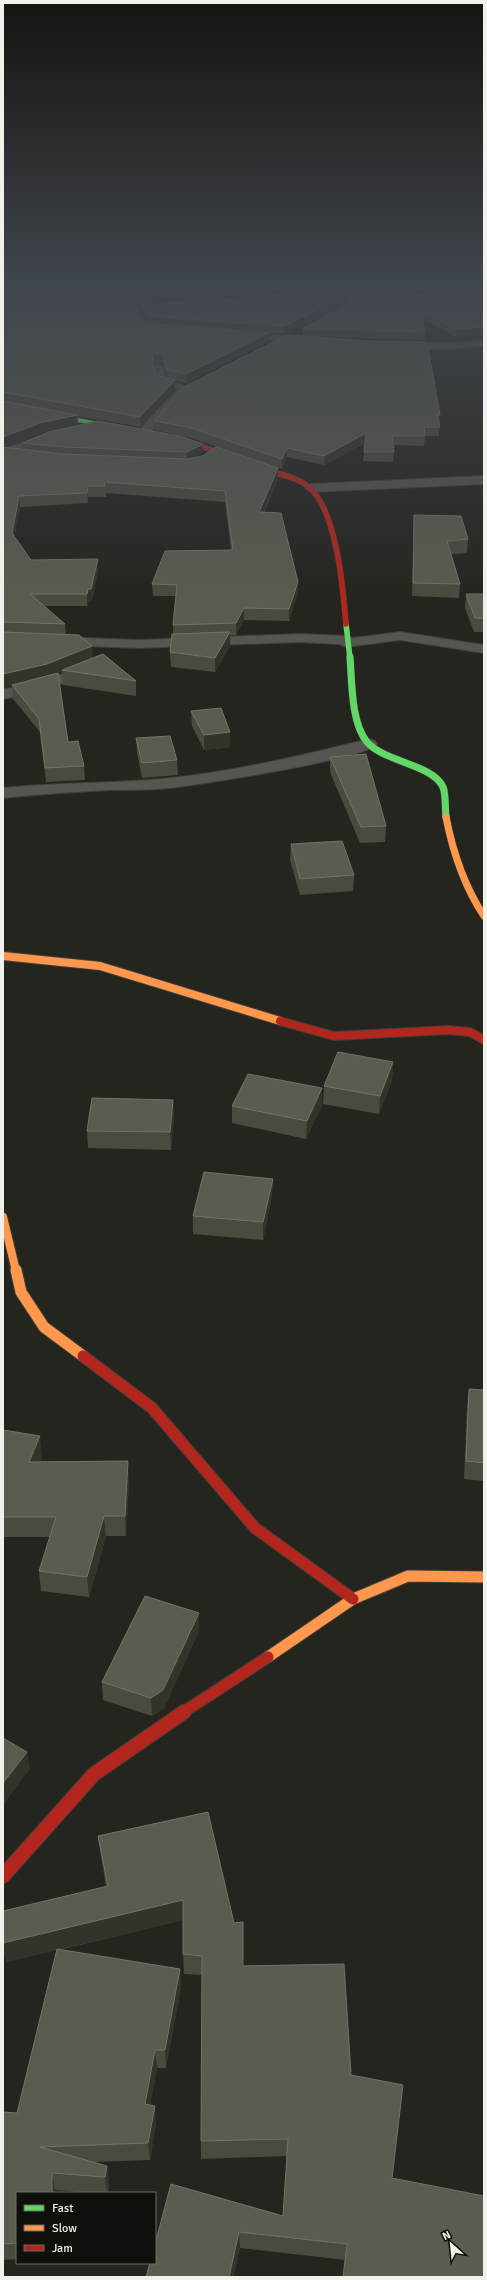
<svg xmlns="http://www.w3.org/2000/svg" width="487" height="2280" viewBox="0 0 487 2280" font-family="Signika,sans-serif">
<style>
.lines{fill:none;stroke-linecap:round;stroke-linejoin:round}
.street-casing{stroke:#3f3f3a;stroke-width:2}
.fast-far2-casing{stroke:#3f3f3a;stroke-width:5}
.fast-far1-casing{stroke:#3f3f3a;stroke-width:6}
.fast-casing{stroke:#3f3f3a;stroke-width:8}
.slow-far2-casing{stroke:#3f3f3a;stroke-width:8}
.slow-far1-casing{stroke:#3f3f3a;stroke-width:10}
.slow-casing{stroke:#3f3f3a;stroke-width:13}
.jam-far4-casing{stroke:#3f3f3a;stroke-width:5}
.jam-far3-casing{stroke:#3f3f3a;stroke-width:6}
.jam-far2-casing{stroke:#3f3f3a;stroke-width:10}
.jam-far1-casing{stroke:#3f3f3a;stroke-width:13}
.jam-casing{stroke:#3f3f3a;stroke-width:16}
.street{fill:#555551;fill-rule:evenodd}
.fast-far2{stroke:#63d668;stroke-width:4}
.fast-far1{stroke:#63d668;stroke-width:5.5}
.fast{stroke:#63d668;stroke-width:7}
.slow-far2{stroke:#ff974d;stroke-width:7}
.slow-far1{stroke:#ff974d;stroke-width:8}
.slow{stroke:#ff974d;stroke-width:11}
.jam-far4{stroke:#b3261e;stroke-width:4}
.jam-far3{stroke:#b3261e;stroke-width:5.5}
.jam-far2{stroke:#b3261e;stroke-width:8}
.jam-far1{stroke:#b3261e;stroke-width:11}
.jam{stroke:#b3261e;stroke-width:14}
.wall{fill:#4a4a3e;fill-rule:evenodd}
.shaded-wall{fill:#33332a}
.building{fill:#5b5c50;stroke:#737368}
</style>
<rect width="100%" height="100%" fill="#25251f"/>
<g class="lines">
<g class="street-casing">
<path id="street" d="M110 285H119L129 293 148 326 171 328V332L142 331 122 296Z
M264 285H282L332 296 411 285H435L431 288 341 300 350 306V310L322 324 317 321 319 319 340 308 317 297 268 288Z
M240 332 311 338 316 341 311 344 237 337 235 335Z
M484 340V346L452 349H397L392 346 397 343H452Z
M158 363 163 366 165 380 186 386 201 380 206 383 183 395 149 434 145 435 139 432 148 420 178 389 156 384 153 366Z
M50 433 56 436 54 438 3 456V449Z
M484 476V484L311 492 305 488 311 484Z
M400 632 484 645V653L400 640 346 647 339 644 299 642 139 648 3 643V635L139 640 299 634 347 636 353 638Z
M90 665 97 669 95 672 34 693 3 699V689L26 686Z
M369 739 375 741 377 744C367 759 197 785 170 788 150 790 129 790 109 790 74 792 38 794 3 798V788C59 782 115 784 170 778 237 771 304 755 369 739Z"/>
</g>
<g class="fast-far2-casing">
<path id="fast-far2" d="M3 406 120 428"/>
</g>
<g class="fast-far1-casing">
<path id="fast-far1" d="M346 624 350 658"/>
</g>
<g class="fast-casing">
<path id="fast" d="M350 657C352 682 351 723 367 742 384 762 432 764 443 787 446 794 445 808 446 817"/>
</g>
<g class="slow-far2-casing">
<path id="slow-far2" d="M446 817C453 853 464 886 484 916"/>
</g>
<g class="slow-far1-casing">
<path id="slow-far1" d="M3 956 100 966 280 1021
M3 1217 16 1271"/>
</g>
<g class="slow-casing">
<path id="slow" d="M16 1270 21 1292 44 1327 83 1356
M268 1657 353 1599 408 1576 484 1577"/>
</g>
<g class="jam-far4-casing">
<path id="jam-far4" d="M173 438 206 448"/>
</g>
<g class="jam-far3-casing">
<path id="jam-far3" d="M203 447C224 454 245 462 267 470 281 475 297 477 309 487 337 511 343 589 346 624"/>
</g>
<g class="jam-far2-casing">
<path id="jam-far2" d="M280 1021 334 1036 448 1030 470 1032 484 1040"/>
</g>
<g class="jam-far1-casing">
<path id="jam-far1" d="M83 1356 152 1408 255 1528 353 1599
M182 1713 268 1657"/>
</g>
<g class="jam-casing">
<path id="jam" d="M3 1876 94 1774 184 1712"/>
</g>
<use href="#street" class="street"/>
<use href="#fast-far2" class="fast-far2"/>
<use href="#fast-far1" class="fast-far1"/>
<use href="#fast" class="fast"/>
<use href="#slow-far2" class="slow-far2"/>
<use href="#slow-far1" class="slow-far1"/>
<use href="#slow" class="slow"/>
<use href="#jam-far4" class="jam-far4"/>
<use href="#jam-far3" class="jam-far3"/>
<use href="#jam-far2" class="jam-far2"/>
<use href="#jam-far1" class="jam-far1"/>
<use href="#jam" class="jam"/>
</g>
<path class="wall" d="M3 285 129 305 140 323H148L142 313V307L139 308 130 292 121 285H181V290L148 304 337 308 284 334 269 333 268 342 186 383 175 381V390L141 427 77 416 78 425 40 434 4 447 22 449V443L203 452 192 458 278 479 264 513 298 593 289 621 244 620 236 635H230V646L215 672 171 667 170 652 173 634V625L176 596H153L152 584 231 550 225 502 106 493V497H88V503L20 507 14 537 31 560 98 570 92 600 89 601 87 606H44L65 624 66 635 93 658 136 681V696L63 685 62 671 58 673 68 742 84 766 85 780 46 782 40 732 13 699 12 685 4 687 3 686ZM153 363H163L166 378 155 375Z
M478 285H484V335L456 337 423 319 425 332V340L303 336V328L350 304 343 300 344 292 378 298 478 293 477 291Z
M440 415 439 436H425L424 446 393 445 394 452 393 462 363 461 365 443 324 465 287 457 282 469 188 437 154 430V421Z
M414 515 468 539 467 553 451 554 460 584 459 598 412 596Z
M466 594H484V632H474L465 608Z
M191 711 230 747 204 750 192 726Z
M136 738 177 760 178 775 142 778 137 753Z
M330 757 386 826 385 842 360 843 330 772Z
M291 844 354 875 353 891 300 895 290 860Z
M393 1062 392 1080 379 1114 323 1104 324 1086Z
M173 1100 174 1117 171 1150 88 1148 87 1131Z
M232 1106H322L306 1139 232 1123Z
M273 1179 272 1196 263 1240 193 1234V1216Z
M469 1389 484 1390V1481L464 1479 467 1407Z
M3 1430 42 1456 40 1462 129 1482 126 1536H106L89 1597 41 1591 39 1571 50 1537H3Z
M199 1631 164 1708 152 1716 103 1700 102 1682Z
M98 1836 243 1966 351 2075 403 2085 345 2260 240 2248 233 2277H146L155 2244 283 2216 287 2156 201 2159V2141L202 1975 184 1974 183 1954V1920L59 1950 180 1969 181 1988 166 2068H157L150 2105 156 2123 150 2160 94 2162 107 2166 109 2183 108 2193H98L55 2190 17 2193V2259L3 2260V2112L17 2113 57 1950 6 1962 106 1887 101 1856Z"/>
<path class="shaded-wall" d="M172 285H181V290L143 306 142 305V307L139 308V299Z
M337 300V308L284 334V326Z
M484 327V335L456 337V329Z
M269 333 268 342 186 383V374Z
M175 380V390L141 427 140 417Z
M77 415 78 425 40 434 3 447V437L40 423Z
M437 415H440V424Z
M366 433 365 443 324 465V456Z
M203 444V452L187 460V452Z
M287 448V457L282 469V459Z
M278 468V479L259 523V512Z
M88 486V503L87 493Z
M19 496 20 507 13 544 12 533Z
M98 559V570L92 600 89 601 87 606V594Z
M298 582V593L289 621V609Z
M244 608V620L236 635V623Z
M230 632V646L215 672V658Z
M92 646 93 659 62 670V671L48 677 4 687 3 674Z
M230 732V747L204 750V735Z
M393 1062 392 1080 379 1114 380 1096Z
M322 1088V1106L306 1139 307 1121Z
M173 1100 174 1117 171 1150 170 1132Z
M273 1179 272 1196 263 1240V1222Z
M40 1436 42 1456 32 1482 29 1462Z
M128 1461 129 1482 126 1536 125 1516Z
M104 1516 106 1536 89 1597 87 1577Z
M199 1613V1631L164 1708 152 1716 151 1698Z
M27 1752 30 1769 3 1805V1783Z
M183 1900 184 1920 6 1962 3 1948V1943Z
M180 1969 181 1988 166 2068 165 2050Z
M155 2050 157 2068 147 2122 145 2104Z
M155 2106 156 2123 150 2160 148 2143Z
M107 2166 109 2183 107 2193 105 2177Z
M52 2173 55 2190V2193H52Z
M239 2232 240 2248 233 2277H229Z"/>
<path class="building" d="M3 285H117L120 288 129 304 125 305H130L140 323 269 333 186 374 166 369 163 353 152 354 155 375 175 380 140 417 3 392Z
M131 285H172L139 299Z
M479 285H484V327L456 329 421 310 425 332 303 328 351 304V297L344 292 372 294 378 298 483 292Z
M320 292 337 300 284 326 149 316 142 305Z
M287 335 369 341 427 342 440 415H437L440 427H424L425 436H392L394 452H364L366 433 324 456 287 448 282 459 188 427 154 421 184 387Z
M3 401 77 415 40 423 3 437Z
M98 421 180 436 203 444 187 452 64 447 22 443 49 432Z
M3 447 63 454 187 459 202 456 216 447 278 468 259 512 281 513 298 582 289 609 244 608 236 623 173 625 177 585 152 584 165 551 233 550 225 491 104 482 105 486H88L87 493 19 496 12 533 31 560 98 559 91 589H88L87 594H30L65 624 3 622Z
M414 515 461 516 468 539 447 541 460 584 413 583Z
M466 594H484V618H475Z
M3 632 79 635 92 646 47 664 3 674Z
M230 632 215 658 170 652 172 634Z
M103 654 136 681 62 670Z
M58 673 68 742 78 741 84 766 45 768 39 719 12 685Z
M221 708 230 732 204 735 191 711Z
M170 736 177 760 142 763 136 738Z
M366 754 386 826 361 827 330 757Z
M342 841 354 875 300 879 291 844Z
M338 1052 393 1062 380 1096 324 1086Z
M248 1074 322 1088 307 1121 232 1106Z
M92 1098 173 1100 170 1132 87 1131Z
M204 1172 273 1179 263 1222 193 1216Z
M469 1389 484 1390V1463L466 1461Z
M3 1430 40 1436 29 1462 128 1461 125 1516H104L87 1577 39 1571 56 1517H3Z
M145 1596 199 1613 163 1690 151 1698 102 1682Z
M3 1738 27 1752 3 1783Z
M208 1812 234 1923 243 1922V1966L344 1964 351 2075 403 2085 392 2178 484 2196V2277H343L347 2244 239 2232 229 2277H146L150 2263H155V2244L171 2184 283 2216 288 2139 201 2141 202 1956 183 1954V1900L3 1943V1911L108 1886 98 1836Z
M57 1949 180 1969 165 2050H155L145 2104 155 2106 148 2143 40 2147 107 2166 105 2177 52 2173V2193H17V2243L3 2244V2112L17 2113Z"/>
<linearGradient id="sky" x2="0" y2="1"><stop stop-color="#141411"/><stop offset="0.47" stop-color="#40464d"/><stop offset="1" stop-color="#40464d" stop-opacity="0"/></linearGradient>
<rect width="487" height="604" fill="url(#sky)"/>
<rect width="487" height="2280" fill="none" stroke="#f0f1ea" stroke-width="8"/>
<rect x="16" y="2192" width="140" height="72" fill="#0f100b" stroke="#696a64"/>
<rect x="24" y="2205" width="20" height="6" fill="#63d668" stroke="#696a64"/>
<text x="52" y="2212" font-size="12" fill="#f0f1ea">Fast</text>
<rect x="24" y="2225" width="20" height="6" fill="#ff974d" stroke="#696a64"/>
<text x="52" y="2232" font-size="12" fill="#f0f1ea">Slow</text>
<rect x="24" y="2245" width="20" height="6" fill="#b3261e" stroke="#696a64"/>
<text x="52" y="2252" font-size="12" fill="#f0f1ea">Jam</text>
<g transform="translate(451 2244) rotate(333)" stroke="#0f100b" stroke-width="3" paint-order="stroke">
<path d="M0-3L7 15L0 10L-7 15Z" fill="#f0f1ea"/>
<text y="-6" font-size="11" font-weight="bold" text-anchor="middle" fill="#f0f1ea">N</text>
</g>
</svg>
